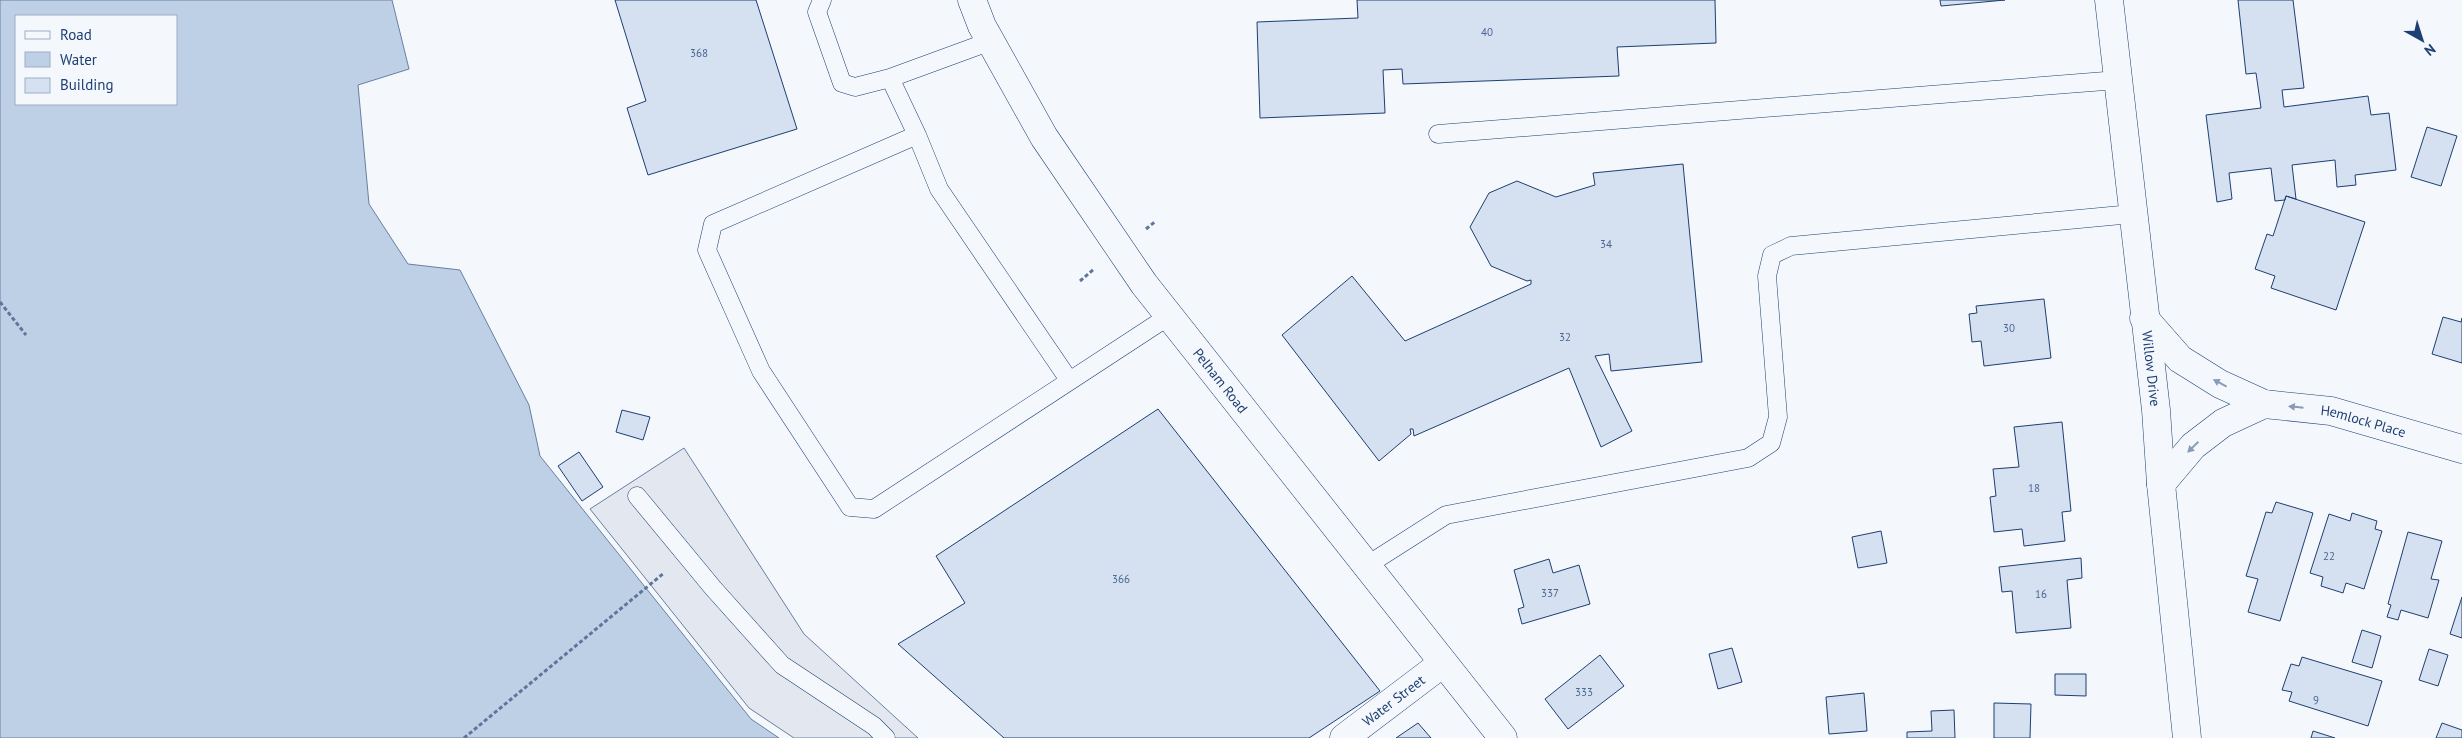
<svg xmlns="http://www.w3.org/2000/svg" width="2462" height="738" viewBox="0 0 2462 738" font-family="'PT Sans',sans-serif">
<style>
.parking{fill:#e3e8f0;stroke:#687fa3}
.water{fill:#bed0e5;stroke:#687fa3;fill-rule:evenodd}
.building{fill:#d5e0f0;stroke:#1d3f73}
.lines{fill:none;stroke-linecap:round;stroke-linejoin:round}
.lane-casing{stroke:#1d3f73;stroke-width:19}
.street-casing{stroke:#1d3f73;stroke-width:29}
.secondary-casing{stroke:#1d3f73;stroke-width:29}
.path{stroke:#5e769c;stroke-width:3;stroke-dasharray:4 2.5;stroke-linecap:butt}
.lane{stroke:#f4f7fb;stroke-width:18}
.street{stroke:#f4f7fb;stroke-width:28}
.secondary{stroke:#f4f7fb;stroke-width:28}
.oneway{fill:#889bb7}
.labels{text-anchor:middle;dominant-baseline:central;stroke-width:4;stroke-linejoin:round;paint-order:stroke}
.number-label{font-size:11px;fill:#4b6792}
.street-label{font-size:14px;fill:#1d3f73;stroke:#f4f7fb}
</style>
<rect width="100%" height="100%" fill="#f4f7fb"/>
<path class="parking" d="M684 448 804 634 918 738H794L749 708 590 509Z"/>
<path class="water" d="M0 0H392L409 69 358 85 369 204 408 264 460 270 529 405 540 456 751 719 779 738H0ZM16 16H176V104H16Z"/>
<path class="building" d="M615 0H756L797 129 648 175 627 108 646 101Z
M1357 0H1715L1716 43 1617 47 1619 76 1403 84 1402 69 1383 70 1385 113 1260 118 1257 22 1358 18Z
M1940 0H2005L1941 6Z
M2238 0H2293L2304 88 2282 90 2284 107 2368 96 2371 115 2389 113 2396 170 2355 175 2356 185 2337 187 2335 160 2292 165 2296 199 2286 196 2285 200 2275 201 2271 168 2229 173 2232 199 2217 202 2206 115 2261 108 2256 73 2246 74Z
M2427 127 2457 136 2441 186 2411 177Z
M1683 164 1702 362 1611 371 1609 354 1595 356 1632 431 1601 447 1569 368 1414 436 1413 429H1410L1411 434 1379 461 1282 335 1352 276 1405 341 1531 284V280L1527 281 1491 266 1470 227 1489 193 1517 181 1556 197 1595 185 1593 173Z
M2286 196 2365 222 2336 310 2271 288 2275 276 2255 269 2267 234 2273 236Z
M2044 299 2051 358 1984 366 1981 341 1972 342 1969 314 1977 313 1976 306Z
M2443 317 2461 322 2462 318V363L2432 354Z
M1158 409 1380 691 1309 738H1004L898 644 965 603 936 556Z
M622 410 650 417 643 440 616 432Z
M2062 422 2071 511 2062 512 2065 541 2024 546 2022 529 1994 532 1990 497 1996 496 1993 469 2019 467 2014 427Z
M579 452 603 487 582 501 558 466Z
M2276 502 2313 513 2280 621 2248 612 2258 579 2246 576 2266 512 2272 513Z
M2352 513 2377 521 2375 529 2382 531 2364 589 2346 583 2343 593 2321 586 2323 577 2310 573 2329 514 2350 521Z
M1881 531 1887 563 1858 568 1852 537Z
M2408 532 2442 541 2431 579 2439 580 2428 618 2401 610 2398 620 2387 617 2391 605 2388 604Z
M2081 558 2082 578 2067 580 2071 628 2016 633 2012 591 2002 592 1999 567Z
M1549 559 1553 573 1579 565 1590 604 1522 624 1518 609 1524 607 1514 570Z
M2462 597V638L2450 634Z
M2362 630 2381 636 2372 668 2352 662Z
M1732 648 1742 682 1718 689 1709 654Z
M2429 649 2448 655 2438 686 2419 680Z
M1600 655 1624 686 1568 729 1545 699Z
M2302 657 2382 681 2368 726 2289 701 2292 692 2282 690 2291 664 2299 666Z
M2055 674H2086V696L2055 695Z
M1864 693 1867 731 1829 734 1826 697Z
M1994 703 2031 704 2030 738H1994Z
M1954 710 1955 738H1907V732L1932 731 1931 711Z
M1418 723 1431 738H1396Z
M2442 723 2462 730V738H2436Z
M2313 731 2335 738H2311Z"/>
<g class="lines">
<g class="lane-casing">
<path id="lane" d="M822 0 817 12 842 83 855 87 890 78 917 135
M890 78 991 41
M1438 134 2118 80
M1069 380 939 189 917 135 713 224 707 250 761 371 850 507 874 509 1169 316
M637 496 713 588 782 665 874 726 886 738
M1366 566 1446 515 1748 458 1771 443 1778 417 1767 276 1772 255 1791 246 2132 214"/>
</g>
<g class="street-casing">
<g id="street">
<path id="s1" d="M2109 0 2156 410 2161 484 2187 738"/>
<path id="s2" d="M2144 318 2180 359 2220 384 2264 404 2331 411 2462 449"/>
<path d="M2161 484 2193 446 2223 423 2264 404"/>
<path id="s3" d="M1344 738 1443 663"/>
</g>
</g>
<g class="secondary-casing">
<g id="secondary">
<path id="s4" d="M972 0 982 26 1044 137 1144 284 1503 738"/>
</g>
</g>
<path class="path" d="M1146 229 1156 221
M1080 281 1094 269
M0 302 26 335
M464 738 664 573"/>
<use href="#lane" class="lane"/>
<use href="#street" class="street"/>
<use href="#secondary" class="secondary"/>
</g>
<defs><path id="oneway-solid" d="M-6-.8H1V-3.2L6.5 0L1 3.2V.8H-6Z" transform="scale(1.25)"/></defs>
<g class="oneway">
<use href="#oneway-solid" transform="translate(2220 383) rotate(-152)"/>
<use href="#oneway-solid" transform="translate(2296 407) rotate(-174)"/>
<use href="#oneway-solid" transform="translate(2193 447) rotate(136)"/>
</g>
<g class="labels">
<g class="number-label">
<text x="1487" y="32">40</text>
<text x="699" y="53">368</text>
<text x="1606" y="244">34</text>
<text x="2009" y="328">30</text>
<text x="1565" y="337">32</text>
<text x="2034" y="488">18</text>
<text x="2329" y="556">22</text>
<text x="1121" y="579">366</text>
<text x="1550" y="593">337</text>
<text x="2041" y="594">16</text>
<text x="1584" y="692">333</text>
<text x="2316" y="700">9</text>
</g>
<g class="street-label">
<text stroke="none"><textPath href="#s1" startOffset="371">Willow Drive</textPath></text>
<text stroke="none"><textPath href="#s4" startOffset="456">Pelham Road</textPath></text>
<text stroke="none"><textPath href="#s2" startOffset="251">Hemlock Place</textPath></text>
<text stroke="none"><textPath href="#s3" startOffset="62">Water Street</textPath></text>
</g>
</g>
<rect x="15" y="15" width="162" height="90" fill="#f4f7fb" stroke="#9eadc5"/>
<rect x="25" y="31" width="25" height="8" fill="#f4f7fb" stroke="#9eadc5"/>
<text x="60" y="40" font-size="15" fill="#1d3f73">Road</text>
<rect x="25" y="52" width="25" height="15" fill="#bed0e5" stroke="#9eadc5"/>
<text x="60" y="65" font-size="15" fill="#1d3f73">Water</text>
<rect x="25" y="78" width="25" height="15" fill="#d5e0f0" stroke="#9eadc5"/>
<text x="60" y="90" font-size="15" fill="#1d3f73">Building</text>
<g transform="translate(2422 40) rotate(141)" stroke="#f4f7fb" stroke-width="4" paint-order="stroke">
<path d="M0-4L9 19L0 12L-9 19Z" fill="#1d3f73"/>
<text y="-8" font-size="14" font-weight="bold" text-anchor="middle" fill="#1d3f73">N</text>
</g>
</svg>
